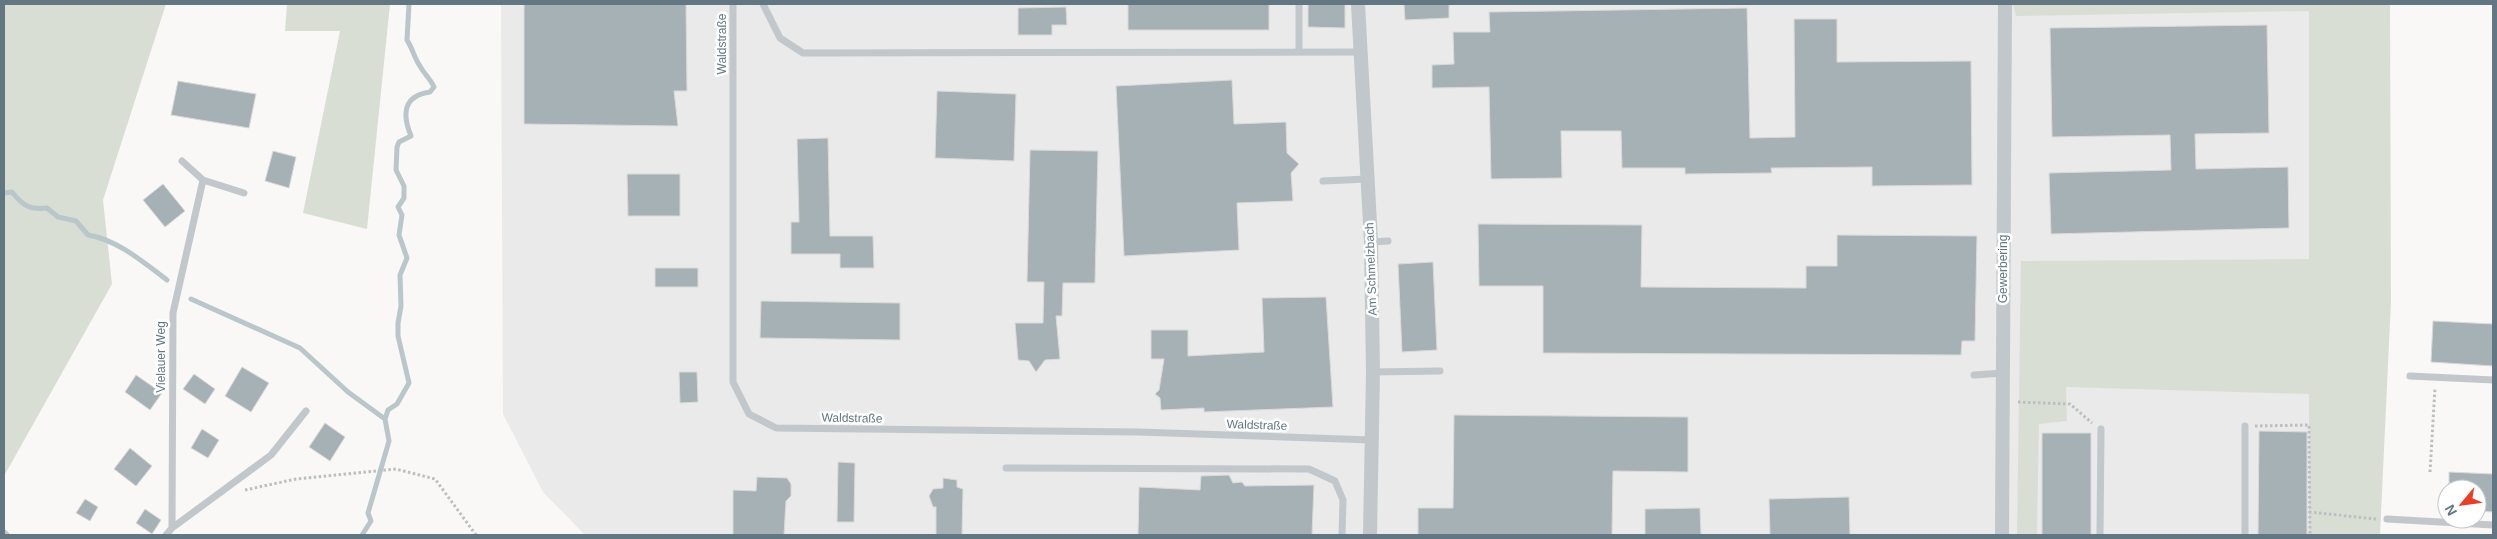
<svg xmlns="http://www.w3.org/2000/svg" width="2497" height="539" viewBox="0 0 2497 539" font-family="Helvetica,sans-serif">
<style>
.built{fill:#e9eae9}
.green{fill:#d9ded5}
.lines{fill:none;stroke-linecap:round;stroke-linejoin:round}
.stream{stroke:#b9c6ca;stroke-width:5}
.building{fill:#a6b1b6;stroke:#dadad8}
.path{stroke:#bbbfc1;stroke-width:3;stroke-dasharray:2.5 2.5;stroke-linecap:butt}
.lane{stroke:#c1c7ca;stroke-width:7}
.street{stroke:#c1c7ca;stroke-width:14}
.labels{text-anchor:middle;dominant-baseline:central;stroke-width:5;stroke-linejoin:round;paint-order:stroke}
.street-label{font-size:12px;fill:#637782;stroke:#fff}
</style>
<rect width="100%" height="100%" fill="#f9f8f6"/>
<path class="built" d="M501 4H2309V535H585L543 492 503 414Z"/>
<path class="green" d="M4 4H166L103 200 112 284 4 476Z
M287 4H390L367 229 303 213 340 31H285Z
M2013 4H2390L2391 301 2380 535H2309V394L2066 387 2067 421 2039 424 2037 535H2017L2021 261 2309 259V11L2016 16Z"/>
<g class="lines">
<path class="stream" d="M4 193 12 192C23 206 30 210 47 208L58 217 76 221 88 235C118 240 143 262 167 280
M191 299 300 348 348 392 385 419
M362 535 371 521 368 513 389 441 385 419 388 410 397 404 409 383 398 336V323L401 306 400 275 407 258 399 235 402 215 398 207 404 198V186L396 170 397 147 399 142 411 136C402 114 403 96 430 92L434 87C430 78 424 74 420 66 414 58 413 49 407 40L409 4"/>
</g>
<path class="building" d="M524 4H686L687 91H674L678 126 524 124Z
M1128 4H1269V30H1128Z
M1308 4H1345V28L1308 27Z
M1404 4H1449V18L1405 20Z
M1066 7 1067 25H1052V35H1018V8Z
M1747 8 1750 138 1795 137 1794 19H1837V62L1971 61 1972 185 1872 186V167L1771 168 1772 173 1685 174V168H1622L1621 131H1561L1562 178 1491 179 1489 87 1432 88V65L1454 64 1453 32H1490L1489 12Z
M2267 25 2269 133 2195 134 2196 169 2288 167 2289 228 2051 234 2049 173 2171 170 2170 135 2052 137 2050 28Z
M1232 80 1234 124 1286 122 1287 153 1299 164 1291 173 1293 201 1237 203 1239 250 1124 256 1116 86Z
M178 81 256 94 249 128 171 115Z
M937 91 1016 94 1014 161 935 158Z
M828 138 830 236H873L874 268H840V254H791V222H799L797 139Z
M1030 150 1098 151 1095 283H1063L1062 316H1056L1060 359 1045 360 1036 372 1029 361 1018 360 1015 323H1043L1044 282H1027Z
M273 151 296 157 289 188 265 181Z
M627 174H680V216H628Z
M163 184 185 211 165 227 143 200Z
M1478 224 1642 225 1641 287 1806 288V266H1837V235L1977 236 1975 341H1962L1961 355 1543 353V286H1479Z
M1433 262 1437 350 1402 352 1398 264Z
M655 268H698V287H655Z
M1326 297 1333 407 1204 412V408L1161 410 1160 398 1155 394 1159 390 1164 359H1151V330H1188V356L1264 352 1262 298Z
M761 301 900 303V340L760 338Z
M2433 321 2493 324V366L2431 362Z
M242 367 269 383 251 412 225 396Z
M679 372H697L698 402 680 403Z
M194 374 215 389 205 404 183 389Z
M136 375 162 393 150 410 125 392Z
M1454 415 1688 417V472L1613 471 1612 535H1418V508H1453Z
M325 423 345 437 330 461 309 447Z
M202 429 219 440 208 458 191 448Z
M2259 431 2307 432V535H2258Z
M2042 433H2091V535H2042Z
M130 448 152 466 136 486 114 469Z
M838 462 855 463 854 522H837Z
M2449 472 2493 474V512L2477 511V489H2449Z
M1229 475 1233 483 1242 482 1245 486 1314 485 1312 535H1138L1139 487 1200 490 1201 476Z
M757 477 787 478 791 484V496L786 501 784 535H733V490L756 491Z
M943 478 957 480V487L963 489 962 535H936V507H933L929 496 933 489 943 488Z
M1849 497 1850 535H1770L1769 499Z
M85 499 98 507 90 521 76 513Z
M1700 508 1701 535H1645V509Z
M145 509 161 520 152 534 136 523Z"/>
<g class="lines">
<path class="path" d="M2018 402 2070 404 2092 423
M2255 426 2309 425 2310 535
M2430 472 2435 388
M245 490 296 479 396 469 435 479 476 535
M2309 512 2376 519"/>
<path class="lane" d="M733 4V382L749 414 776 428 1139 432 1372 440
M763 4 780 38 803 53 1360 52
M1299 4V50
M182 161 203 180 244 193
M1323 181 1367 179
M1371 242 1388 241
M1373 372 1440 371
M1974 375 2003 373
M2410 376 2493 380
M1006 468 1309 469 1335 481 1343 500 1342 535
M2387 519 2493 525
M172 528 271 455 306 411
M4 533 6 535
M166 535 172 528 173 313 203 180
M2100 535 2101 429
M2245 535V426"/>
<path class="street" d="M1358 4 1371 242 1373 372 1370 535
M2002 535 2005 4"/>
</g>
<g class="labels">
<g class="street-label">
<text transform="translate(722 44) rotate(-90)">Waldstraße</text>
<text transform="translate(1371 269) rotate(-92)">Am Schmelzbach</text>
<text transform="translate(2003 269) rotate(-90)">Gewerbering</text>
<text transform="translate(161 357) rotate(-90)">Vielauer Weg</text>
<text transform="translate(852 418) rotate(1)">Waldstraße</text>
<text transform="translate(1257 425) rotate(2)">Waldstraße</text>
</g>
</g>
<rect width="2497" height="539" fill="none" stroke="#637782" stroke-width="10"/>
<g transform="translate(2462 504) rotate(241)"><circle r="24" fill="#ffffff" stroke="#c1c9cd"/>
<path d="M0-4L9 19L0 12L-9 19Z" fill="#e84026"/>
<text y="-8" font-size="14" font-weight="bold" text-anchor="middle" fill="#637782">N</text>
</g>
</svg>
